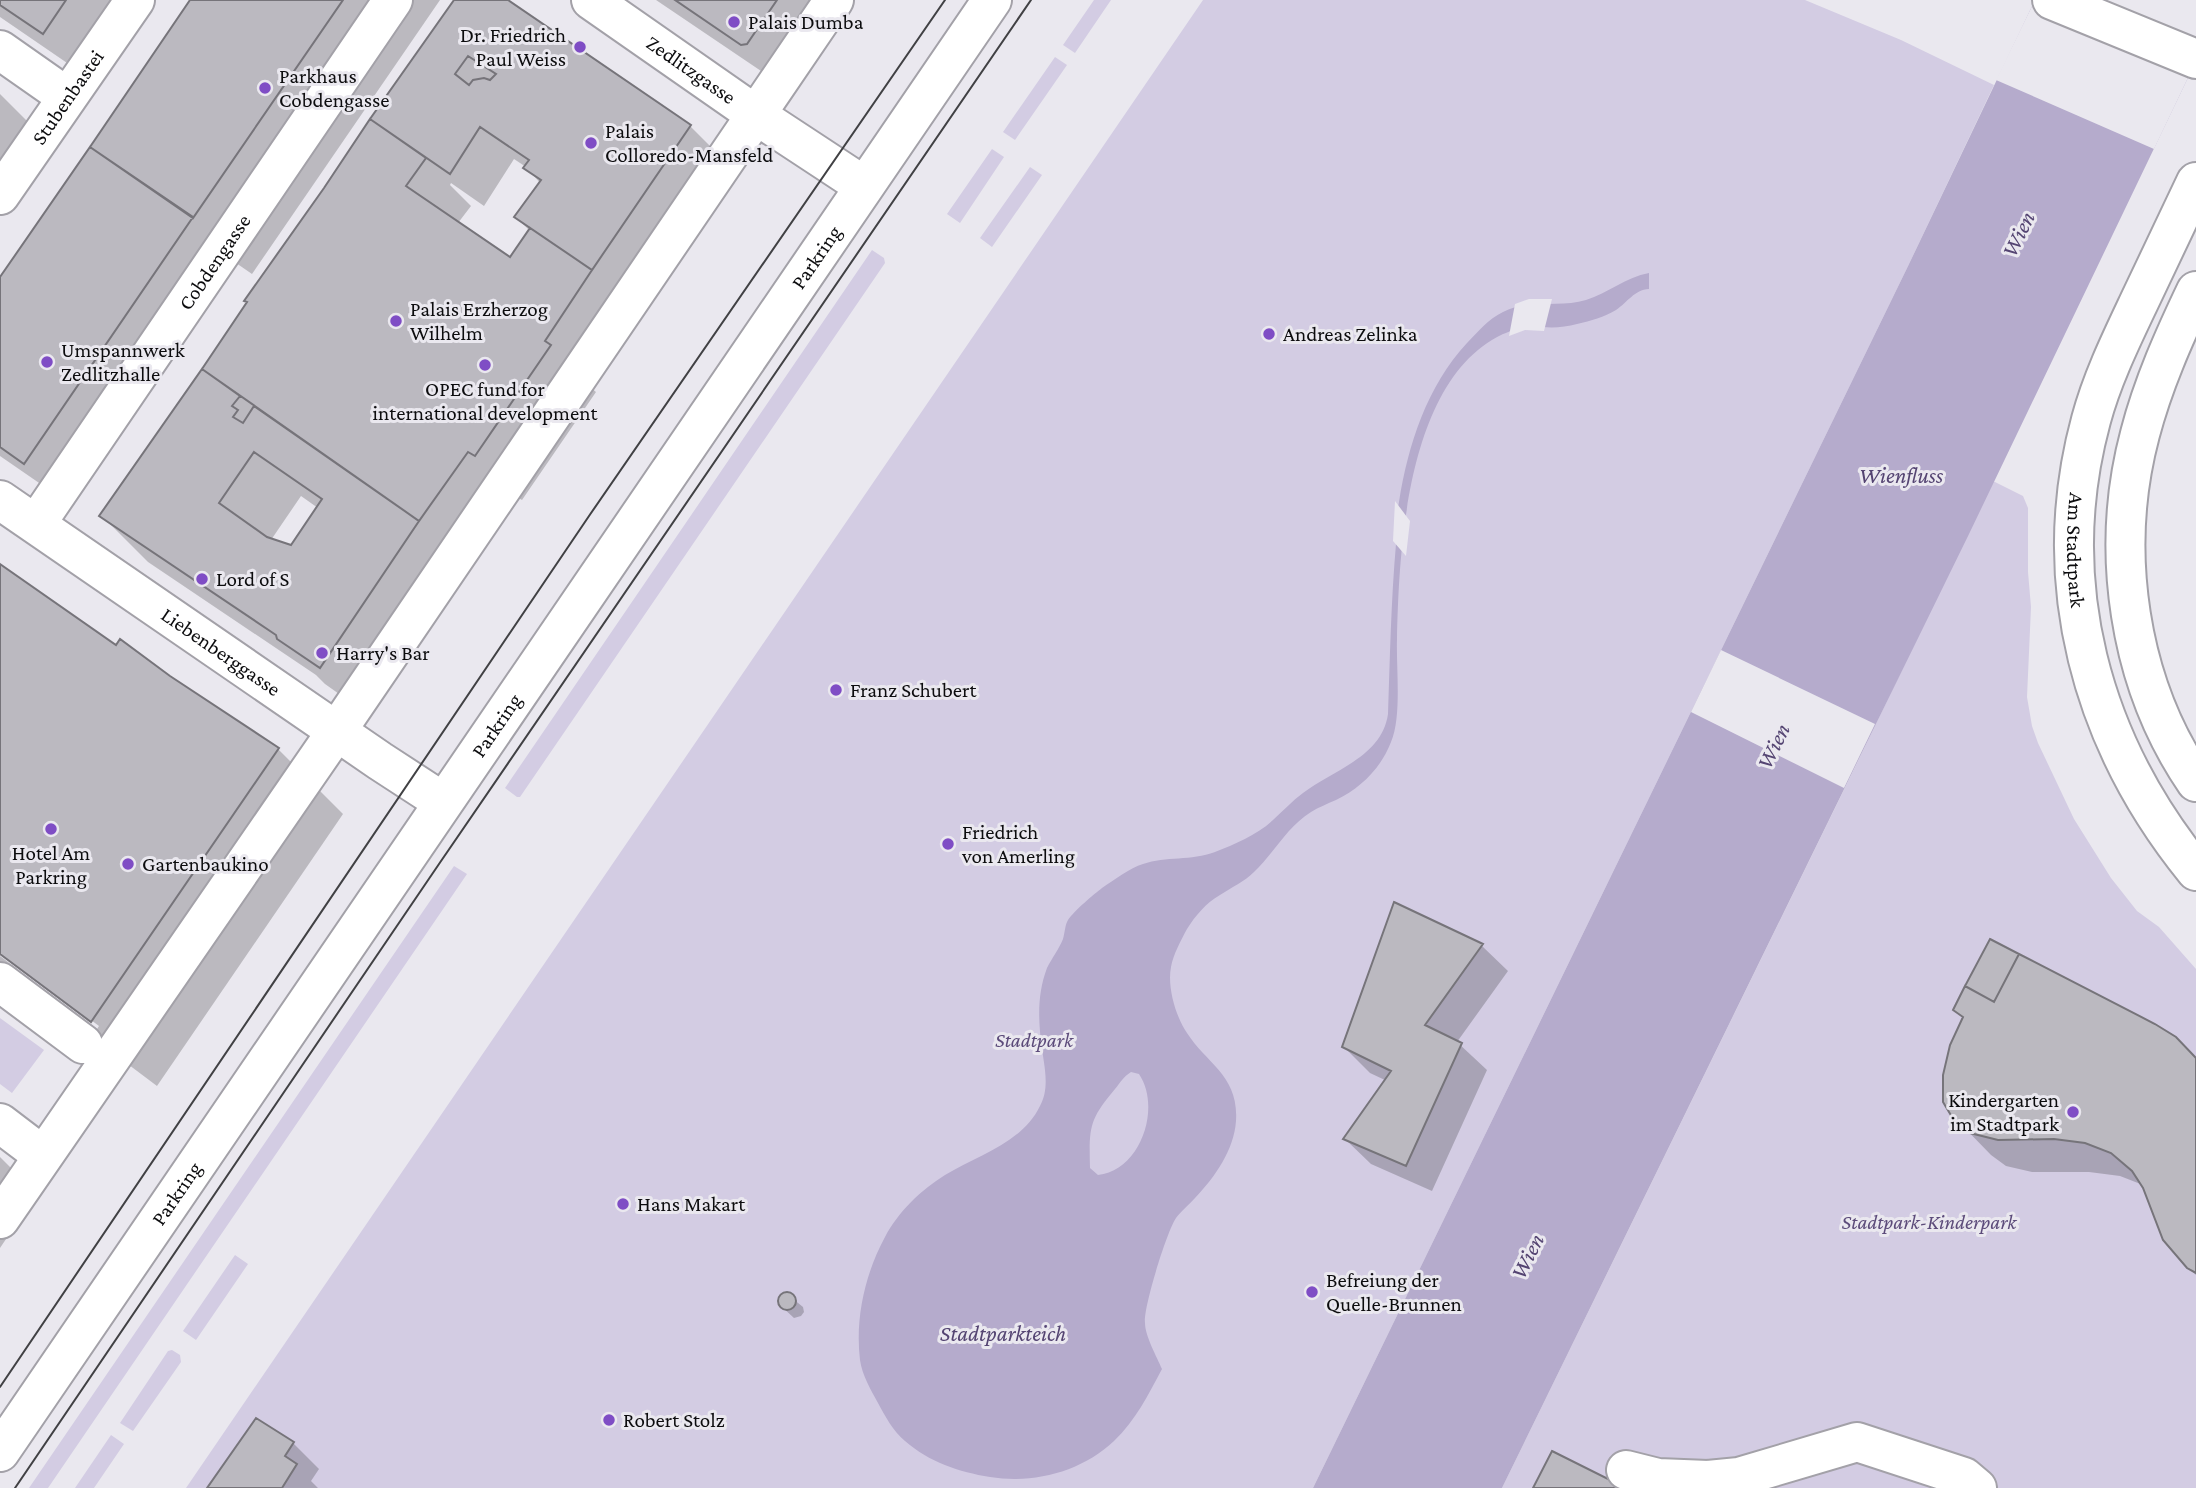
<svg xmlns="http://www.w3.org/2000/svg" width="2196" height="1488" viewBox="0 0 2196 1488" font-family="'Crimson Pro',serif">
<style>
.green{fill:#d3cce3}
.water{fill:#b5abcc;fill-rule:evenodd}
.pier{fill:#eae8ef}
.shadow{fill:#0003;fill-rule:evenodd}
.building{fill:#bbb9c0;stroke:#76747a;stroke-width:2;fill-rule:evenodd}
.lines{fill:none;stroke-linecap:round;stroke-linejoin:round}
.minor-casing{stroke:#a3a1a8;stroke-width:42}
.major-casing{stroke:#a3a1a8;stroke-width:42}
.minor{stroke:#fff;stroke-width:38}
.major{stroke:#fff;stroke-width:38}
.tram{stroke:#414144;stroke-width:2}
.poi-dot{fill:#7f4dc5;stroke:#eae8ef;stroke-width:2.5}
.labels{text-anchor:middle;dominant-baseline:central;stroke-width:6;stroke-linejoin:round;paint-order:stroke}
.poi-label{font-size:21px;fill:#0c0c0e;stroke:#eae8ef;text-anchor:start}
.street-label{font-size:21px;fill:#0c0c0e;stroke:#eae8ef}
.park-label{font-size:21px;font-style:italic;fill:#5c4b7a;stroke:#eae8ef}
.water-label{font-size:23px;font-style:italic;fill:#544472;stroke:#eae8ef}
</style>
<rect width="100%" height="100%" fill="#eae8ef"/>
<path class="green" d="M1094 0H1111L1075 53 1063 45Z
M1203 0H1805L1901 40 1994 85 1909 264 1313 1488H186Z
M1055 57 1067 65 1015 140 1003 132Z
M992 149 1004 157 960 223 947 214Z
M1030 167 1042 175 992 247 980 238Z
M872 250 884 258 885 263 520 797H517L505 788Z
M1993 481 2023 496 2028 508V572L2031 607 2027 697 2032 726 2038 743 2074 819 2111 878 2137 911 2159 927 2196 969V1488H1502L1860 757Z
M454 866 467 874 48 1488H29Z
M0 1018 44 1050 12 1093 0 1084Z
M235 1255 248 1264 196 1340 183 1331Z
M172 1350 180 1355 181 1362 133 1431 120 1423 168 1351Z
M111 1435 124 1444 94 1488H75Z"/>
<path class="water" d="M2035 0H2196V61L1969 534 1502 1488H1313L1909 264Z
M1649 273V289C1634 290 1628 302 1616 310 1604 317 1591 321 1577 324 1566 327 1554 328 1543 327 1536 327 1529 325 1522 327 1516 328 1509 332 1503 334 1407 379 1399 547 1397 639 1396 668 1402 716 1391 742 1381 768 1361 788 1336 800 1327 804 1319 807 1311 812 1287 827 1274 853 1254 872 1244 882 1232 887 1220 895 1206 903 1195 916 1187 929 1181 940 1173 955 1171 967 1167 987 1176 1017 1187 1033 1207 1064 1239 1076 1236 1121 1234 1150 1215 1177 1195 1198 1189 1205 1181 1211 1176 1218 1167 1231 1143 1308 1145 1323 1145 1336 1157 1357 1162 1369 1148 1395 1136 1420 1114 1441 1081 1472 1034 1484 990 1477 959 1472 929 1462 905 1441 893 1431 885 1416 878 1403 871 1390 862 1375 860 1360 855 1318 865 1274 885 1237 898 1212 921 1190 945 1175 978 1155 1022 1143 1040 1106 1051 1086 1043 1062 1041 1041 1038 1015 1038 992 1047 968 1052 958 1059 949 1063 939 1065 932 1065 925 1068 920 1075 910 1093 895 1102 888 1114 880 1130 868 1143 864 1166 856 1191 861 1215 852 1235 844 1257 835 1273 820 1283 811 1292 801 1303 793 1333 770 1382 757 1388 714 1390 657 1391 601 1396 544 1397 530 1396 516 1399 502 1408 445 1427 386 1467 343 1478 332 1488 319 1503 312 1528 299 1560 308 1586 300 1608 293 1626 277 1649 273ZM1131 1072 1139 1074C1162 1108 1140 1171 1098 1175L1090 1168C1089 1127 1089 1120 1115 1089 1121 1082 1123 1077 1131 1072Z"/>
<path class="pier" d="M2035 0H2196V61L2154 149 1996 80Z
M1529 299H1552L1544 331 1525 330 1509 336 1515 304Z
M1395 501 1410 521 1406 556 1393 541Z
M1721 650 1875 724 1844 788 1691 712Z"/>
<path class="shadow" d="M0 0H143L89 78 0 17Z
M192 0H440L252 274 223 254 58 496 0 456V280Z
M456 0H505L690 126 723 159 590 387 596 392 522 500 515 496 366 713 325 684 316 675 148 562 102 516 203 370 371 120ZM514 159 526 167 541 184 516 217 530 231 510 259 458 223 471 206 450 185 451 183 484 206ZM301 496 318 508 292 547 271 540Z
M656 0H854L793 89 789 90Z
M0 94 46 140 0 211Z
M0 567 116 647 169 677 278 749 343 814 157 1086 0 968V956L97 1029 99 1026 0 952Z
M1395 905 1482 946 1508 971 1457 1042 1487 1070 1432 1191 1371 1164 1345 1139 1387 1081 1370 1073 1344 1047Z
M1955 1010 2196 1059V1275L2176 1254 2143 1185 2120 1176 2089 1172H2032L2006 1166 1991 1155 1957 1120 1964 1019Z
M0 1157 29 1186 31 1202 0 1248Z
M787 1294 803 1307 804 1312 801 1316 794 1318 781 1306 780 1302 783 1295Z
M293 1443 319 1469 311 1481 318 1488H209Z"/>
<path class="building" d="M0 0H66L43 34 0 5Z
M190 0H343L193 218 90 147Z
M454 0H508L691 125 592 270 514 217 541 180 523 168 529 160 480 127 450 174 370 119ZM468 56 496 74 490 80 484 78 473 80 469 85 455 74Z
M675 0H777L747 44 741 45Z
M370 119 426 158 406 186 510 257 530 228 592 270 545 341 551 345 475 456 468 452 419 521 202 369 247 302 244 301 324 188Z
M90 147 193 217 24 464 0 447V277Z
M202 369 240 396 232 406 238 410 233 417 243 423 254 406 419 521 320 668 277 639 276 635 99 516ZM254 452 322 499 291 545 267 537 219 503Z
M0 564 116 645 120 639 170 676 279 748 91 1022 0 954Z
M1394 902 1483 944 1425 1025 1462 1043 1406 1166 1343 1139 1391 1071 1342 1047Z
M1990 939 2019 954 1994 1002 1965 986Z
M2019 954 2155 1024 2176 1037 2196 1058V1273L2187 1268 2163 1240 2143 1188 2132 1171 2111 1153 2085 1143 2054 1139 1998 1140 1970 1133 1955 1122 1943 1102V1075L1950 1045 1963 1017 1953 1010 1965 986 1994 1002Z
M778 1301a9 9 0 1 1 18 0a9 9 0 1 1-18 0Z
M256 1418 294 1442 285 1456 297 1464 282 1488H207Z
M1552 1451 1626 1488H1533Z"/>
<g class="lines">
<g class="minor-casing">
<g id="minor">
<path id="s1" d="M591 0 756 115 864 186"/>
<path d="M2052 0 2196 59"/>
<path d="M0 50 67 97"/>
<path id="s2" d="M0 195 135 0"/>
<path id="s3" d="M0 500 380 761 443 802"/>
<path id="s4" d="M36 524 393 0"/>
<path d="M0 982 83 1044"/>
<path d="M0 1123 42 1155"/>
<path d="M0 1219 336 732 834 0"/>
<path d="M1626 1470 1658 1478 1708 1480 1739 1477 1857 1442 1964 1477 1977 1488"/>
</g>
</g>
<g class="major-casing">
<g id="major">
<path id="s5" d="M2196 182C2177 222 2158 262 2139 302 2121 340 2102 379 2091 420 2047 582 2091 742 2196 871"/>
<path d="M2196 291C2174 337 2153 384 2140 434 2109 550 2128 683 2196 782"/>
<path id="s6" d="M0 1452 992 0"/>
</g>
</g>
<use href="#minor" class="minor"/>
<use href="#major" class="major"/>
<path class="tram" d="M0 1387 589 516 945 0
M15 1488 439 864 1031 0"/>
</g>
<g class="poi-dot">
<circle cx="734" cy="22" r="7"/>
<circle cx="580" cy="47" r="7"/>
<circle cx="265" cy="88" r="7"/>
<circle cx="591" cy="143" r="7"/>
<circle cx="396" cy="321" r="7"/>
<circle cx="1269" cy="334" r="7"/>
<circle cx="47" cy="362" r="7"/>
<circle cx="485" cy="365" r="7"/>
<circle cx="202" cy="579" r="7"/>
<circle cx="322" cy="653" r="7"/>
<circle cx="836" cy="690" r="7"/>
<circle cx="51" cy="829" r="7"/>
<circle cx="948" cy="844" r="7"/>
<circle cx="128" cy="864" r="7"/>
<circle cx="2073" cy="1112" r="7"/>
<circle cx="623" cy="1204" r="7"/>
<circle cx="1312" cy="1292" r="7"/>
<circle cx="609" cy="1420" r="7"/>
</g>
<g class="labels">
<g class="poi-label">
<text x="748" y="22">Palais Dumba</text>
<text x="566" y="35" text-anchor="end">Dr. Friedrich<tspan x="566" dy="24">Paul Weiss</tspan></text>
<text x="279" y="76">Parkhaus<tspan x="279" dy="24">Cobdengasse</tspan></text>
<text x="605" y="131">Palais<tspan x="605" dy="24">Colloredo-Mansfeld</tspan></text>
<text x="410" y="309">Palais Erzherzog<tspan x="410" dy="24">Wilhelm</tspan></text>
<text x="1283" y="334">Andreas Zelinka</text>
<text x="61" y="350">Umspannwerk<tspan x="61" dy="24">Zedlitzhalle</tspan></text>
<text x="485" y="389" text-anchor="middle">OPEC fund for<tspan x="485" dy="24">international development</tspan></text>
<text x="216" y="579">Lord of S</text>
<text x="336" y="653">Harry's Bar</text>
<text x="850" y="690">Franz Schubert</text>
<text x="962" y="832">Friedrich<tspan x="962" dy="24">von Amerling</tspan></text>
<text x="51" y="853" text-anchor="middle">Hotel Am<tspan x="51" dy="24">Parkring</tspan></text>
<text x="142" y="864">Gartenbaukino</text>
<text x="2059" y="1100" text-anchor="end">Kindergarten<tspan x="2059" dy="24">im Stadtpark</tspan></text>
<text x="637" y="1204">Hans Makart</text>
<text x="1326" y="1280">Befreiung der<tspan x="1326" dy="24">Quelle-Brunnen</tspan></text>
<text x="623" y="1420">Robert Stolz</text>
</g>
<g class="street-label">
<text stroke="none"><textPath href="#s1" startOffset="122">Zedlitzgasse</textPath></text>
<text stroke="none"><textPath href="#s2" startOffset="119">Stubenbastei</textPath></text>
<text stroke="none"><textPath href="#s6" startOffset="1447">Parkring</textPath></text>
<text stroke="none"><textPath href="#s4" startOffset="317">Cobdengasse</textPath></text>
<text stroke="none"><textPath href="#s5" startOffset="392">Am Stadtpark</textPath></text>
<text stroke="none"><textPath href="#s3" startOffset="268">Liebenberggasse</textPath></text>
<text stroke="none"><textPath href="#s6" startOffset="880">Parkring</textPath></text>
<text stroke="none"><textPath href="#s6" startOffset="313">Parkring</textPath></text>
</g>
<g class="park-label">
<text x="1034" y="1040">Stadtpark</text>
<text x="1929" y="1222">Stadtpark-Kinderpark</text>
</g>
<g class="water-label">
<text transform="translate(2018 234) rotate(-64)">Wien</text>
<text x="1901" y="475">Wienfluss</text>
<text transform="translate(1773 746) rotate(-64)">Wien</text>
<text transform="translate(1527 1256) rotate(-63)">Wien</text>
<text x="1003" y="1333">Stadtparkteich</text>
</g>
</g>
</svg>
